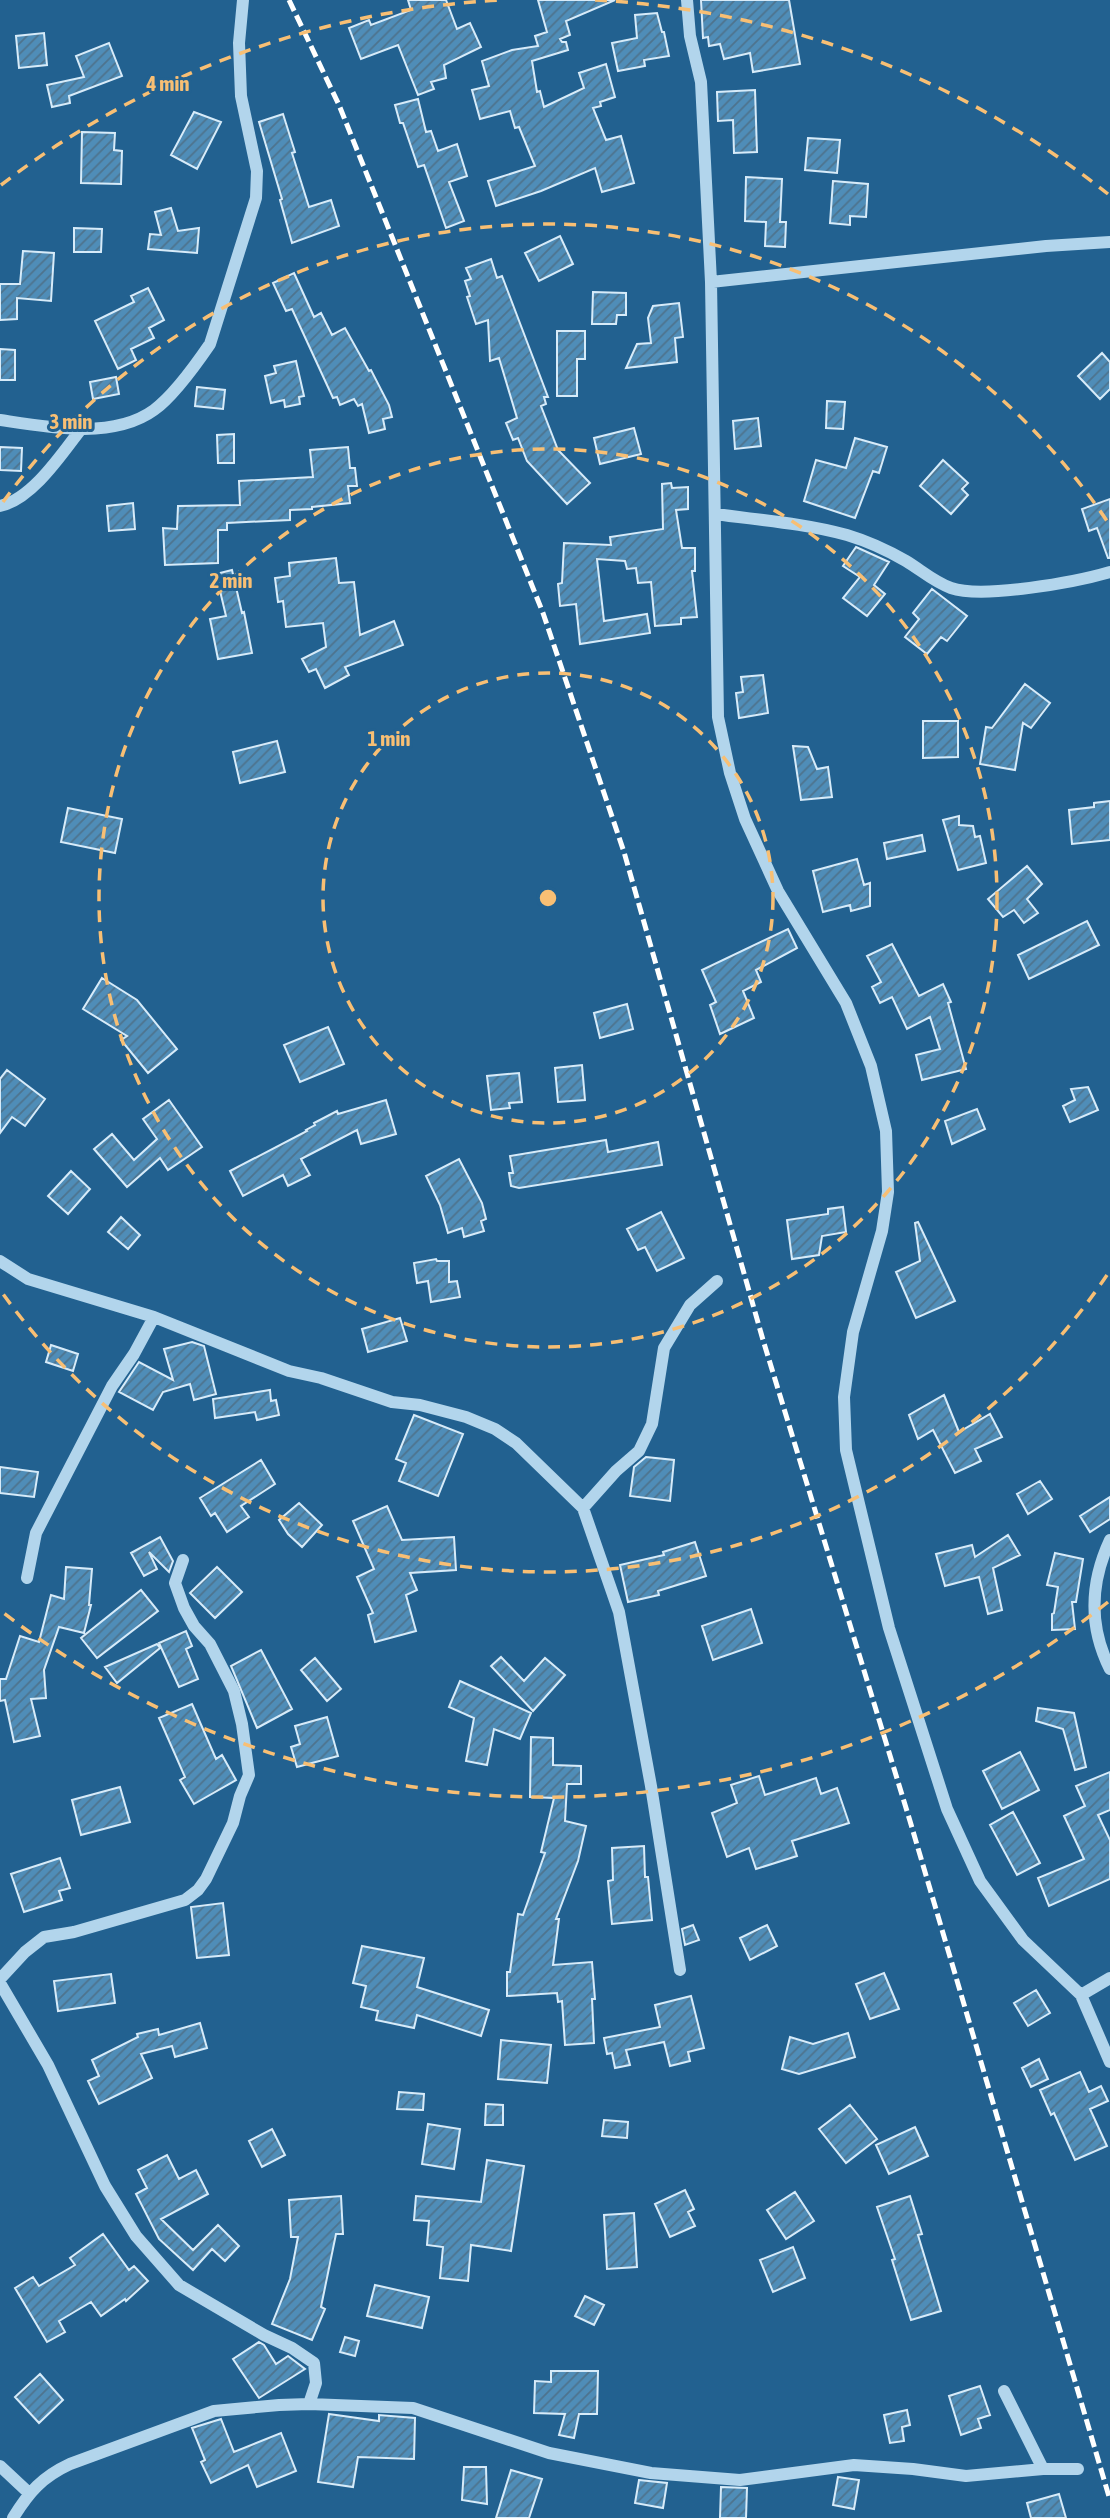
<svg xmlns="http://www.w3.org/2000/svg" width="1110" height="2518" viewBox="0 0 1110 2518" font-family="'Asap Condensed',sans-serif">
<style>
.building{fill:url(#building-hatch);stroke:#d7ebf9;stroke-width:2}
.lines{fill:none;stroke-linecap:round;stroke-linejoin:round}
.minor{stroke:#b2d5ec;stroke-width:12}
.rail{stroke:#fff;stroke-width:5;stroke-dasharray:12 5;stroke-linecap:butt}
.ring{fill:none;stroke:#f8bf74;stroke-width:3.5;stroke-dasharray:12 9}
.centre{fill:#f8bf74;stroke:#226190;stroke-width:3.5}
.ring-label{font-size:21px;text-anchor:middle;font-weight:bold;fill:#f8bf74;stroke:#226190;stroke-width:6;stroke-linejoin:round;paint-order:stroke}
</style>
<defs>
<pattern id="building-hatch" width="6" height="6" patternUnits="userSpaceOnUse" patternTransform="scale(1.75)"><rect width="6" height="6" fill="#4f8db8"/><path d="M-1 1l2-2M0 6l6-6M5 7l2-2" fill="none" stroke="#4e738d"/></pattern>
</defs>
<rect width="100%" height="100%" fill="#226190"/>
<path class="building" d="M408 0H446L457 29 470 23 481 47 444 65 446 78 431 82 434 89 418 95 398 45 361 59 349 28 369 20 371 25 411 10Z
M538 0H615L566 21 570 35 560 39 562 42H566L568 50 532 61 537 92 540 91 544 107 584 88 579 73 606 64 615 97 600 102 601 106 593 108 606 140 621 136 634 183 602 192 595 168 541 191 496 206 488 181 535 166 519 127 515 128 510 111 480 119 472 90 489 86 482 61 512 50 538 46 535 36 547 32Z
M701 0H789L800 64 753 72 750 53 724 59 720 44 709 46 708 37 703 38Z
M657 13 662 32H664L669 56 644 60 645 66 618 71 612 43 637 38 635 15Z
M44 33 47 65 19 68 16 36Z
M109 43 122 76 69 96 70 103 52 107 47 85 84 77 76 56Z
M755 90 757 152 734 153 733 120 718 121 717 92Z
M418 99 426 132 431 131 438 151 457 144 467 176 449 182 464 221 446 228 424 165 418 167 403 123H400L395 105Z
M194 112 221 122 197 169 171 155Z
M283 114 295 152 292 153 309 207 331 200 339 226 292 243 280 200 282 199 259 122Z
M82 132 115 133 114 150 122 151 121 184 81 183Z
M808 138 840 140 837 173 805 170Z
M746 177 782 179 780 222H786L785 247 765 246 766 222 745 221Z
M833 181 868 184 866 217 850 216V225L830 223Z
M171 208 178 231 199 228 197 253 148 249 150 234 161 235 155 212Z
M74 228 102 229 101 252H74Z
M560 236 573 264 539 281 525 253Z
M23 251 54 253 51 301 17 298V319L0 320V284H20Z
M491 259 497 278 502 276 548 397H544L546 404 541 406 558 450 590 483 567 504 527 461 518 438 513 440 506 423 517 418 499 358 490 361 488 320 476 324 467 297 470 296 465 281 471 279 466 268Z
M294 273 314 317 321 313 332 335 345 328 369 371 371 370 389 405 392 417 383 419 385 429 369 433 362 404 358 406 354 399 340 405 337 397 333 398 292 309 286 311 273 283Z
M148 288 164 320 149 328 154 338 131 349 136 360 118 369 95 321 134 302 131 296Z
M593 292 626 293V315H617L616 324H592Z
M679 303 683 337 675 338 677 362 626 368 637 344 651 343 648 318 653 306Z
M557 331H585V359H577V396H557Z
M0 349 15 350V380H0Z
M1102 353 1110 362V389L1100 399 1078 376Z
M296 361 304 396 299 397 300 404 285 407 284 400 271 403 265 376 276 373 274 366Z
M116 377 119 394 93 399 90 382Z
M197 387 225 390 223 409 195 406Z
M827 401 845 402 843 429 826 428Z
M758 418 761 446 735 449 733 421Z
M634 428 641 454 600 464 594 438Z
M234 434V463H218L217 435Z
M855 438 887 447 879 473 873 471 855 518 804 501 816 460 846 468Z
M0 447 22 448 21 471 0 470Z
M348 447 350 468H355L357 486H348L350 503 312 507V509L290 510V520L227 523V530H218V563L165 565 163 528 177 529 178 506 240 505 239 481 313 477 310 450Z
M943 460 968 483 962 489 968 495 951 514 920 486Z
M671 483 672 488 688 487V509L676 510 682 548H695V571H692L697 617 681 618V624L655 626 651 582 638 583 636 568 627 569 625 561 597 559 604 621 647 614 650 633 580 644 576 604 560 606 558 584 562 583 564 543 611 545 610 537 663 529 662 484Z
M1110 499V558H1108L1097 528 1089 531 1082 509Z
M133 503 135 529 109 531 107 506Z
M856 547 889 562 874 585 885 594 867 616 843 598 860 577 843 566Z
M336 558 339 583 354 582 360 635 394 621 403 645 345 667 349 675 325 688 316 669 309 672 302 659 326 647 323 623 286 627 283 601 278 602 275 578 290 576 289 563Z
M232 570 242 613 244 612 252 653 218 659 210 619 226 616 216 574Z
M932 589 967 616 947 641 941 637 927 654 905 637 919 619 913 613Z
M763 675 768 713 739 718 736 693 743 692 741 677Z
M1025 684 1050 703 1031 728 1023 723 1015 770 980 764 986 727 992 728Z
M923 721H958V757L923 758Z
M277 741 285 772 240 783 233 752Z
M793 746 808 747 817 769 828 767 832 797 801 800Z
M1110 801V840L1072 844 1069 810 1094 807V803Z
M68 808 122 819 115 853 61 842Z
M959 816V825L973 826 975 837 980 836 986 863 958 870 943 820Z
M922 835 925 851 887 859 884 843Z
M857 859 864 885 870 883V906L851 911 850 905 823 912 813 871Z
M1027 866 1042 884 1027 899 1038 913 1024 923 1014 910 1003 917 988 899Z
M1087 921 1099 945 1029 979 1018 955Z
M788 929 797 948 756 970 761 982 743 991 754 1018 720 1034 710 1005 716 1002 702 970Z
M892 944 919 996 943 984 951 1002 948 1003 966 1069 922 1080 916 1055 940 1049 930 1017 907 1029 892 997 880 1003 872 987 881 982 867 956Z
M102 978 137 1000 177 1049 148 1073 121 1040 127 1036 83 1009Z
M627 1004 633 1029 600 1038 594 1013Z
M328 1027 344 1064 300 1082 284 1045Z
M582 1065 585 1100 558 1102 555 1068Z
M7 1070 45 1099 25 1126 12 1117 0 1133V1079Z
M519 1073 522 1102 509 1103 510 1108 491 1110 487 1076Z
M1088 1087 1098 1110 1070 1122 1063 1106 1075 1100 1071 1089Z
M169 1100 202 1147 168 1170 160 1158 127 1187 94 1149 112 1134 134 1160 157 1139 143 1119Z
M386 1100 396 1134 361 1144 357 1130 301 1159 310 1175 288 1186 283 1175 243 1196 230 1171 307 1131 306 1130 315 1125 314 1123 337 1111 338 1114Z
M977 1109 985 1129 952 1144 945 1121Z
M606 1140 608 1152 658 1142 662 1165 519 1188 511 1186 509 1173H513L510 1156Z
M459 1159 482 1203 486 1219 481 1221 484 1231 464 1237 462 1228 448 1233 440 1205 426 1176Z
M71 1171 90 1189 68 1214 48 1196Z
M843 1207 846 1232 822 1236 819 1255 792 1259 787 1220 828 1214V1209Z
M661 1212 684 1258 657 1271 645 1247 638 1250 627 1229Z
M121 1217 140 1235 128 1249 108 1232Z
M918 1222 955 1301 916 1318 896 1272 920 1261 915 1223Z
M436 1259 437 1261H449V1282L457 1281 460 1297 431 1302 428 1281 417 1283 414 1263Z
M400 1318 407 1341 368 1352 362 1329Z
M192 1342 204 1346 216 1394 194 1400 190 1384 163 1392 153 1410 119 1392 139 1362 173 1380 164 1349Z
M51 1345 78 1354 73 1371 46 1362Z
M270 1390 271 1401 276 1400 279 1415 257 1420 255 1412 215 1418 213 1399Z
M944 1395 959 1432 990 1414 1002 1437 975 1449 981 1461 955 1473 933 1430 918 1439 909 1415Z
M414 1415 463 1434 438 1496 399 1481 406 1463 396 1459Z
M646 1457 674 1460 670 1501 630 1496 634 1467Z
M261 1460 275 1484 241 1506 249 1517 227 1532 215 1513 211 1516 200 1498Z
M0 1467 38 1472 34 1497 0 1493Z
M1040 1481 1052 1499 1028 1514 1017 1494Z
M1110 1497V1519L1090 1532 1080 1516Z
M299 1503 322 1525 302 1547 288 1534 279 1520Z
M387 1506 402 1540 454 1537 456 1570 410 1573 417 1590 406 1595 416 1631 375 1642 368 1615 373 1613 357 1577 374 1569 353 1521Z
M1008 1535 1020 1555 993 1568 1002 1610 988 1614 979 1577 945 1586 936 1554 972 1545 975 1557Z
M160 1537 173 1561 169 1572 149 1552 157 1569 144 1576 131 1553Z
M695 1542 706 1576 658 1591 659 1595 628 1602 620 1565 664 1555 663 1552Z
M1055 1553 1083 1559 1076 1602H1072L1075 1629 1052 1630V1614L1054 1613 1058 1587 1047 1585Z
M66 1567 92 1569 89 1605H91L84 1633 59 1627 44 1670 46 1698 31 1699 40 1736 14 1742 5 1700 0 1701V1679H6L20 1636 39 1642 51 1595 64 1599Z
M217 1567 242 1592 215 1618 190 1593Z
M141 1590 158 1611 97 1658 81 1638Z
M751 1609 762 1643 713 1660 702 1626Z
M186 1631 192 1646 186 1649 198 1679 179 1687 159 1643Z
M157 1644 160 1648 117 1683 105 1667Z
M261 1650 292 1709 257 1728 231 1666Z
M501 1657 524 1681 545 1658 565 1675 533 1711 491 1666Z
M315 1658 341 1689 327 1701 301 1670Z
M460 1681 531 1713 520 1739 494 1729 487 1765 466 1761 474 1718 449 1707Z
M192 1704 216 1759 222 1755 236 1780 194 1804 180 1780 185 1777 159 1718Z
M1038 1708 1074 1713 1086 1767 1075 1770 1063 1729 1036 1721Z
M327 1717 338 1756 297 1767 291 1747 300 1744 295 1726Z
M531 1737 553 1738V1765L581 1766V1784H567L565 1821 586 1826 578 1861 556 1919H559L553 1965 592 1962 595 1999H592L594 2043 565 2045 562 2001 558 2002 557 1993 507 1996V1972H510L518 1914 523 1915 545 1853 541 1852 554 1798 530 1797Z
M1020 1752 1039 1790 1002 1809 983 1771Z
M1110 1772V1810L1098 1815 1110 1840V1879L1049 1906 1038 1878 1084 1859 1064 1816 1085 1806 1076 1786Z
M759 1776 765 1795 816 1778 821 1794 837 1788 849 1823 792 1841 797 1856 756 1869 749 1848 727 1857 712 1813 737 1803 731 1785Z
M120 1787 130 1822 81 1835 72 1800Z
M1013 1812 1040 1863 1017 1875 990 1825Z
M644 1846 645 1877H648L652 1920 612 1924 608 1881 613 1880 612 1848Z
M60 1858 70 1888 59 1891 62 1900 24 1912 11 1874Z
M223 1903 229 1955 197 1958 191 1907Z
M693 1925 699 1940 685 1945 682 1929Z
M767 1925 777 1946 750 1960 740 1938Z
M362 1946 424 1958 417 1987 489 2010 481 2036 417 2015 414 2028 376 2020 378 2011 361 2007 366 1986 353 1983Z
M884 1973 899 2009 870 2019 856 1984Z
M111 1974 115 2003 58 2011 54 1981Z
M1036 1990 1050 2013 1028 2026 1014 2003Z
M691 1996 704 2048 688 2052 690 2061 670 2066 664 2042 626 2050 630 2065 615 2068 612 2053 607 2054 604 2038 660 2027 655 2005Z
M200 2023 207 2048 175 2057 172 2046 141 2054 152 2078 99 2104 88 2081 99 2076 92 2060 138 2037 137 2034 158 2029 159 2035Z
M848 2033 855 2057 799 2074 782 2069 790 2037 813 2044Z
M501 2040 551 2045 547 2083 498 2079Z
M1039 2059 1048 2079 1031 2087 1022 2068Z
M1080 2072 1089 2092 1101 2086 1108 2101 1090 2109 1107 2146 1075 2160 1054 2113 1051 2115 1040 2090Z
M399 2092 424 2094 423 2110 397 2109Z
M486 2104 503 2105V2125H485Z
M850 2105 877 2139 846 2163 819 2129Z
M604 2120 628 2122 627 2138 602 2136Z
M428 2124 460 2129 454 2169 422 2164Z
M915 2127 928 2156 889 2174 876 2145Z
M272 2129 285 2155 262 2167 249 2141Z
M167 2155 179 2179 196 2170 208 2194 161 2219 193 2250 218 2225 239 2246 225 2261 212 2249 193 2270 159 2239 136 2194 147 2188 138 2170Z
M487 2160 524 2166 511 2251 471 2245 468 2281 440 2278 443 2247 427 2245 429 2221 414 2220 416 2196 481 2202Z
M685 2190 694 2209 688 2212 695 2226 670 2237 655 2204Z
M795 2192 814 2221 786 2239 767 2210Z
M341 2196 343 2234H336L321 2307 325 2309 312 2340 272 2324 290 2279 298 2237H291L289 2200Z
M910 2196 922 2234 918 2235 941 2311 911 2320 892 2260 895 2259 877 2207Z
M634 2213 637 2267 607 2269 604 2215Z
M103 2234 129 2270 134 2266 148 2281 126 2301 125 2299 101 2316 91 2302 59 2321 65 2332 47 2342 15 2288 33 2277 39 2286 75 2265 70 2258Z
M793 2247 805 2278 773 2292 760 2260Z
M375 2285 429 2297 422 2328 367 2316Z
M585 2296 604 2305 594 2325 575 2316Z
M345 2337 359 2341 355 2356 340 2352Z
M259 2342 264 2345 276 2364 288 2356 305 2369 259 2398 233 2359Z
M551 2371H598L597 2414H579L574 2438 559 2435 565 2414 534 2413 535 2381 551 2382Z
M40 2374 63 2400 39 2423 15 2397Z
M980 2386 990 2415 978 2419 981 2428 961 2435 949 2396Z
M907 2410 910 2425 902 2427 904 2441 890 2443 884 2415Z
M329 2414 379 2421V2415L415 2418 414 2459 358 2457 353 2487 318 2482Z
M221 2419 234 2452 281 2433 296 2471 257 2487 248 2465 211 2483 201 2462 205 2460 192 2428Z
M464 2467H486L487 2504 462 2500Z
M511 2470 542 2479 529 2518H496Z
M838 2477 859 2480 854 2509 833 2505Z
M639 2480 667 2483 663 2508 635 2503Z
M721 2487 747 2488 746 2518H720Z
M1059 2494 1066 2518H1031L1027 2503Z"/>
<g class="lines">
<path class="minor" d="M687 0 690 36 701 82 711 282 718 717 730 773 745 819 778 891 846 1003 871 1066 886 1131 888 1192 882 1231 853 1332 844 1397 846 1450 889 1628 947 1809 980 1881 1023 1940 1081 1995 1110 2062
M711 282 1046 246 1110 242
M0 420C46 427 113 440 154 410 172 397 197 363 210 344L256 198 257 171 241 96 239 43 243 0
M0 506C32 499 61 455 81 429
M715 514C758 520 804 523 847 535 867 541 887 550 906 561 921 570 934 582 951 588 983 599 1076 582 1110 572
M0 1261 28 1279 154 1317 289 1371 321 1378 392 1402 420 1405 466 1417 495 1429 516 1443 583 1508 619 1612 651 1786 680 1970
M583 1508 616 1471 639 1451 652 1424 664 1348 690 1305 717 1281
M1110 1540C1090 1583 1089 1627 1110 1669
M27 1578 36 1533 112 1386 134 1354 154 1317
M0 1979 25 1952 44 1937 74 1932 185 1900 198 1890 206 1879 233 1823 240 1796 249 1775 242 1724 234 1691 210 1644 194 1626 184 1608 175 1583 183 1560
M0 1983 48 2065 105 2186 136 2236 179 2285 264 2335 292 2348 314 2363 316 2383 309 2404
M1081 1995 1110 1978
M1004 2391 1043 2469
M0 2466 30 2494
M13 2518C29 2492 42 2477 70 2464L214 2411 279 2405 309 2404 413 2408 549 2453 651 2473 740 2480 854 2465 913 2469 966 2476 1043 2469H1078"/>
<path class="rail" d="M289 0 339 105 543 613 624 852 763 1340 910 1821 1110 2500"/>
</g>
<g class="ring">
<circle cx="548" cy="898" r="225"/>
<circle cx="548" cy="898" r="449"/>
<path d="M1107 1275A674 674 0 0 1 3 1294M3 502A674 674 0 0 1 1107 521"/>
<path d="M1108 1602A899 899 0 0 1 1 1611M1 185A899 899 0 0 1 501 0M595 0A899 899 0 0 1 1108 194"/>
</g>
<circle cx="548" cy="898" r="10" class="centre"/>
<g class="ring-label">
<text x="168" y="91">4 min</text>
<text x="71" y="429">3 min</text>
<text x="231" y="588">2 min</text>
<text x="389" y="746">1 min</text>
</g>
</svg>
